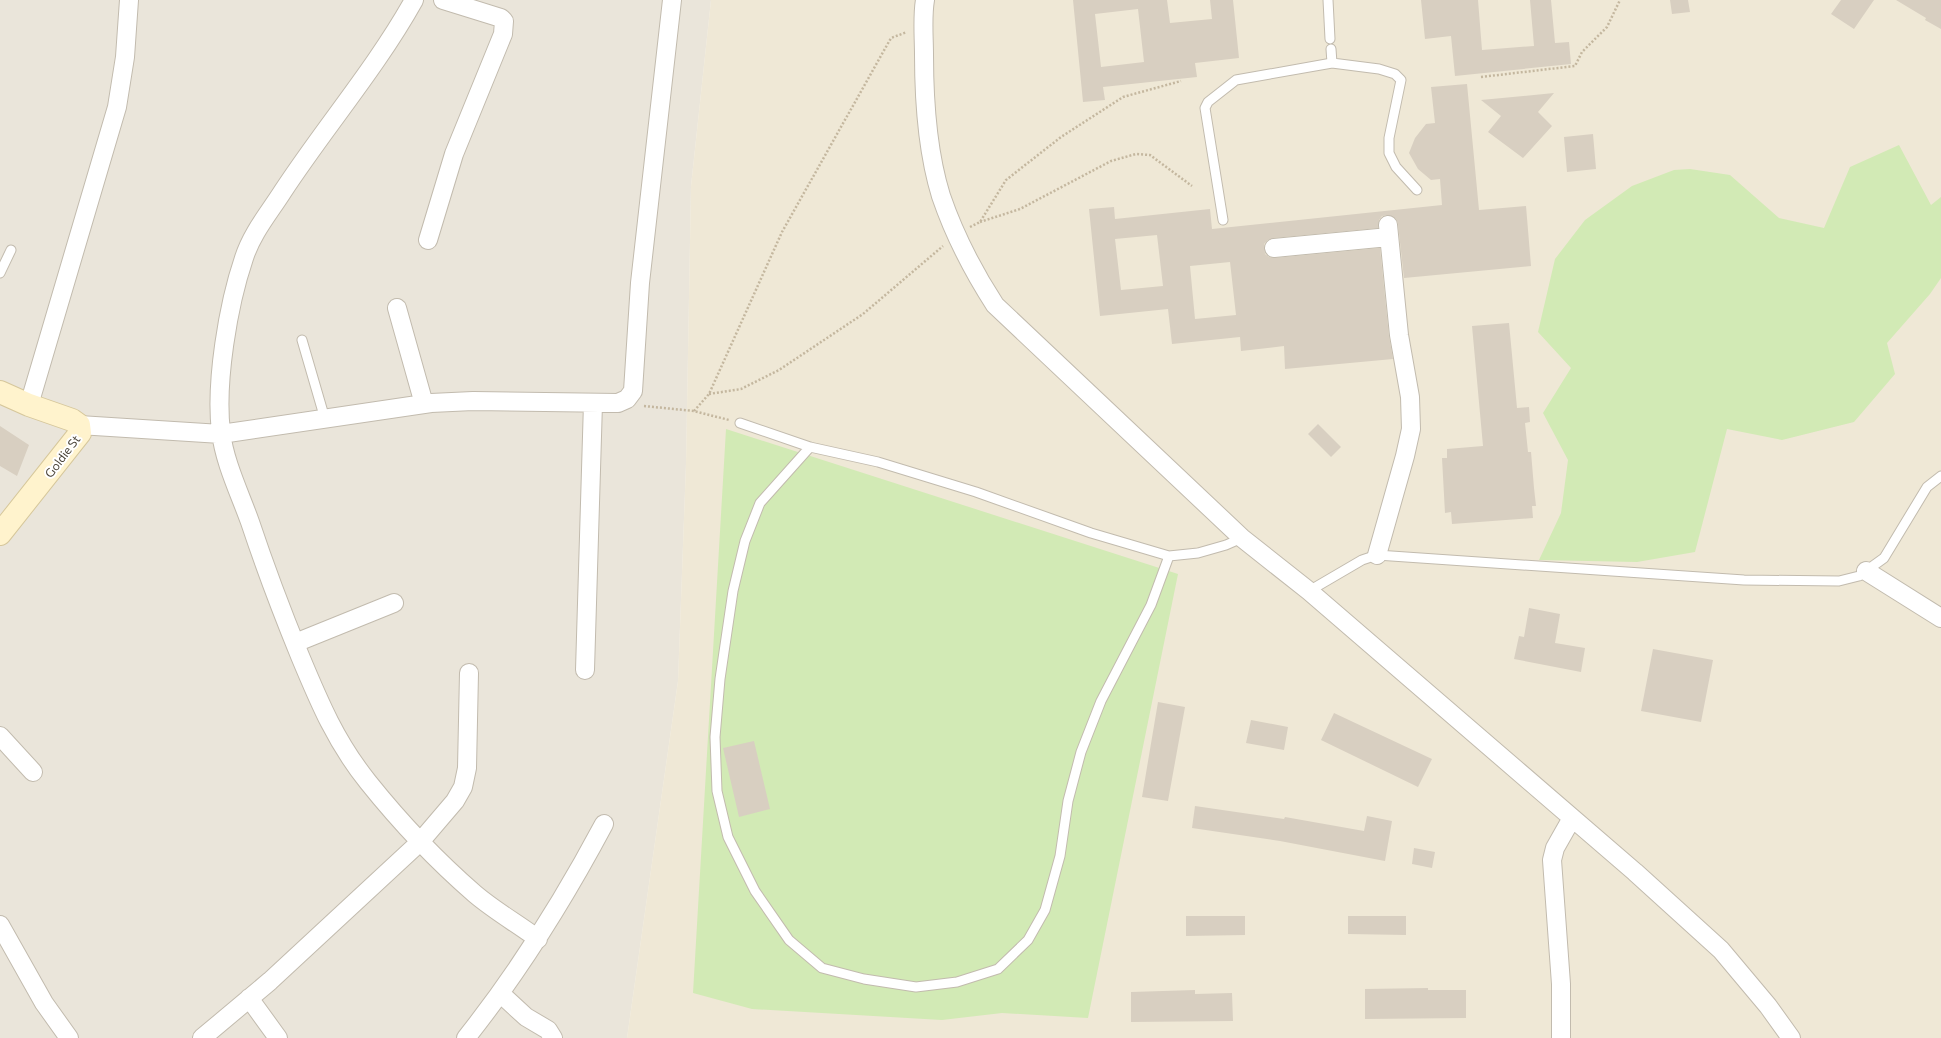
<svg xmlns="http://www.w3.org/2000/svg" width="1941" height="1038" viewBox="0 0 1941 1038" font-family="Commissioner,sans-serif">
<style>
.residential{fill:#eae5da}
.education{fill:#efe8d6}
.green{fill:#d2eab5}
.building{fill:#d8cfc1;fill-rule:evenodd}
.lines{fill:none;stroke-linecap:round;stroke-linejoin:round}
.lane-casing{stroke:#c2bbae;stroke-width:11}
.street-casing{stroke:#c2bbae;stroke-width:20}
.secondary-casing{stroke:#d6c79b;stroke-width:24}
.path{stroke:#c4b79f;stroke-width:2.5;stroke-dasharray:2 2;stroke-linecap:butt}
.lane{stroke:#fff;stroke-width:9}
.street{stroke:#fff;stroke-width:18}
.secondary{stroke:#fff3cd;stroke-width:22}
.labels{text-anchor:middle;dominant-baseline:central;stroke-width:4;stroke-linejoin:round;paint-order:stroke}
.street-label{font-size:12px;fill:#4b4439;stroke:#fff}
</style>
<rect width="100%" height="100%" fill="#f6f3ec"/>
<path class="residential" d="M0 0H711L691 186 686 464 678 681 627 1038H0Z"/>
<path class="education" d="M711 0H1941V1038H627L678 681 686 464 691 186Z"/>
<path class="green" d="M1899 145 1931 205 1941 197V278L1930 294 1887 343 1895 374 1854 422 1782 440 1727 429 1695 552 1637 562 1539 560 1561 513 1568 460 1543 413 1571 368 1538 332 1555 259 1585 220 1632 186 1674 170 1690 169 1730 175 1779 218 1824 228 1850 167Z
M726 429 1178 574 1088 1018 1002 1013 942 1020 752 1009 693 993Z"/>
<path class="building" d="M1073 0H1167L1170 23 1212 19 1210 0H1233L1239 58 1195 63 1197 77 1103 87 1105 100 1083 102ZM1138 9 1144 62 1101 67 1095 14Z
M1421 0H1478L1482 50 1534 46 1530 0H1551L1555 43 1569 42 1571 64 1455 76 1451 36 1425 39Z
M1670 0H1688L1690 12 1672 14Z
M1841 0H1874L1854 29 1831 14Z
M1896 0H1941V29L1925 20 1926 18Z
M1467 84 1479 210 1526 206 1531 266 1404 278 1398 224 1396 219 1387 215 1382 216 1379 220 1378 228 1273 238 1268 240 1264 244 1265 254 1269 257 1275 258 1380 248 1389 336 1393 359 1285 369 1284 346 1241 351 1240 337 1172 344 1168 309 1100 316 1089 209 1114 207 1115 219 1210 209 1212 229 1442 205 1440 179 1431 180 1418 169 1409 153 1415 138 1426 124 1435 123 1431 87ZM1157 235 1163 286 1121 290 1115 239ZM1230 262 1236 315 1195 319 1190 266Z
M1554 93 1538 112 1552 126 1523 158 1488 132 1501 116 1481 100Z
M1593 134 1596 169 1567 172 1564 137Z
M1509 323 1517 408 1529 407 1530 422 1525 423 1528 452H1531L1534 488 1536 506H1532L1533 518 1452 524 1451 512 1445 513 1442 458H1447V449L1483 446 1472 326Z
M1318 424 1341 447 1331 457 1308 434Z
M0 426 29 445 17 476 0 466Z
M1529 608 1560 614 1555 643 1585 648 1581 672 1514 659 1519 636 1524 637Z
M1653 649 1713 660 1701 722 1641 711Z
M1158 702 1185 707 1168 801 1142 797Z
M1334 713 1432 759 1418 787 1321 740Z
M1251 720 1288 727 1284 750 1246 743Z
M754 741 770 809 739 817 723 748Z
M1195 806 1284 819 1285 817 1364 831 1367 816 1392 821 1385 861 1280 841 1192 828Z
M1414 848 1435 852 1432 868 1412 864Z
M1186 916H1245V935L1186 936Z
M1348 916H1406V935L1348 934Z
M1428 988V990H1466V1018L1365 1019V989Z
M1195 990V994L1232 993 1233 1021 1131 1022V992Z"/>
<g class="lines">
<g class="lane-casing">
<path id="lane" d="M1328 0 1330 39
M1331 49 1332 63
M1223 220 1205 108 1208 102 1236 80 1332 63 1379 69 1395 74 1401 80 1389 138V153L1396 167 1417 190
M0 273 11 250
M302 340 325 419
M740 423 810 447 878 462 976 492 1091 533 1169 556 1198 553 1226 545 1242 538
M810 447 760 503 745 541 733 591 720 679 715 737 717 791 728 837 755 891 789 940 822 968 864 979 916 987 957 982 998 969 1028 940 1045 910 1060 856 1068 801 1081 752 1101 701 1151 605 1169 556
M1309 591 1362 560 1377 555 1744 580 1839 581 1859 576 1884 558 1927 487 1941 476"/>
</g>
<g class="street-casing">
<path id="street" d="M414 0C376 68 325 127 283 191 269 213 252 233 244 258 228 305 215 383 221 432 224 461 240 494 250 522 265 567 282 612 300 656 320 704 336 742 368 782 400 822 437 861 475 894 495 911 518 924 538 939
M925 0C922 17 924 37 924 55 924 99 928 154 941 196 954 234 973 271 995 305L1242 538 1309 591 1635 872 1721 950 1768 1006 1791 1038
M428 240 454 154 503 34 504 21 501 18 443 0
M1274 248 1389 237
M397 308 424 404
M29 405 117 107 125 57 129 0
M79 425 221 434 431 403 473 401 618 403 627 399 633 391 640 283 672 0
M1377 555 1405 456 1411 429 1410 397 1399 335 1388 225
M1866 571 1941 618
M295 643 394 603
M585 670 593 403
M0 736 33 772
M0 925 44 1003 69 1038
M501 994 526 1017 548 1030 553 1038
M249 998 278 1038
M202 1038 270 981 420 842 455 801 463 787 467 768 469 673
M466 1038C520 970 563 901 604 824
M1561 1038V984L1552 860 1555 848 1572 818"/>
</g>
<g class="secondary-casing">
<path id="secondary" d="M0 392 29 405 72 420 79 425 80 433 0 534"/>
</g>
<path class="path" d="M1481 77 1575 66 1582 52 1607 27 1620 0
M980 222 1020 209 1111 161 1136 154 1150 155 1192 186
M970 227 980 222 1006 180 1061 137 1123 97 1181 81
M709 394 741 389 779 370 863 314 943 246
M644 406 694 411 729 420
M694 411 709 394 782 232 891 38 907 32"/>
<use href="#lane" class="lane"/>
<use href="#street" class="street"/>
<use href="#secondary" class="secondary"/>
</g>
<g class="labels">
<g class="street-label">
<text transform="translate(62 456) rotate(-53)">Goldie St</text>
</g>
</g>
</svg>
